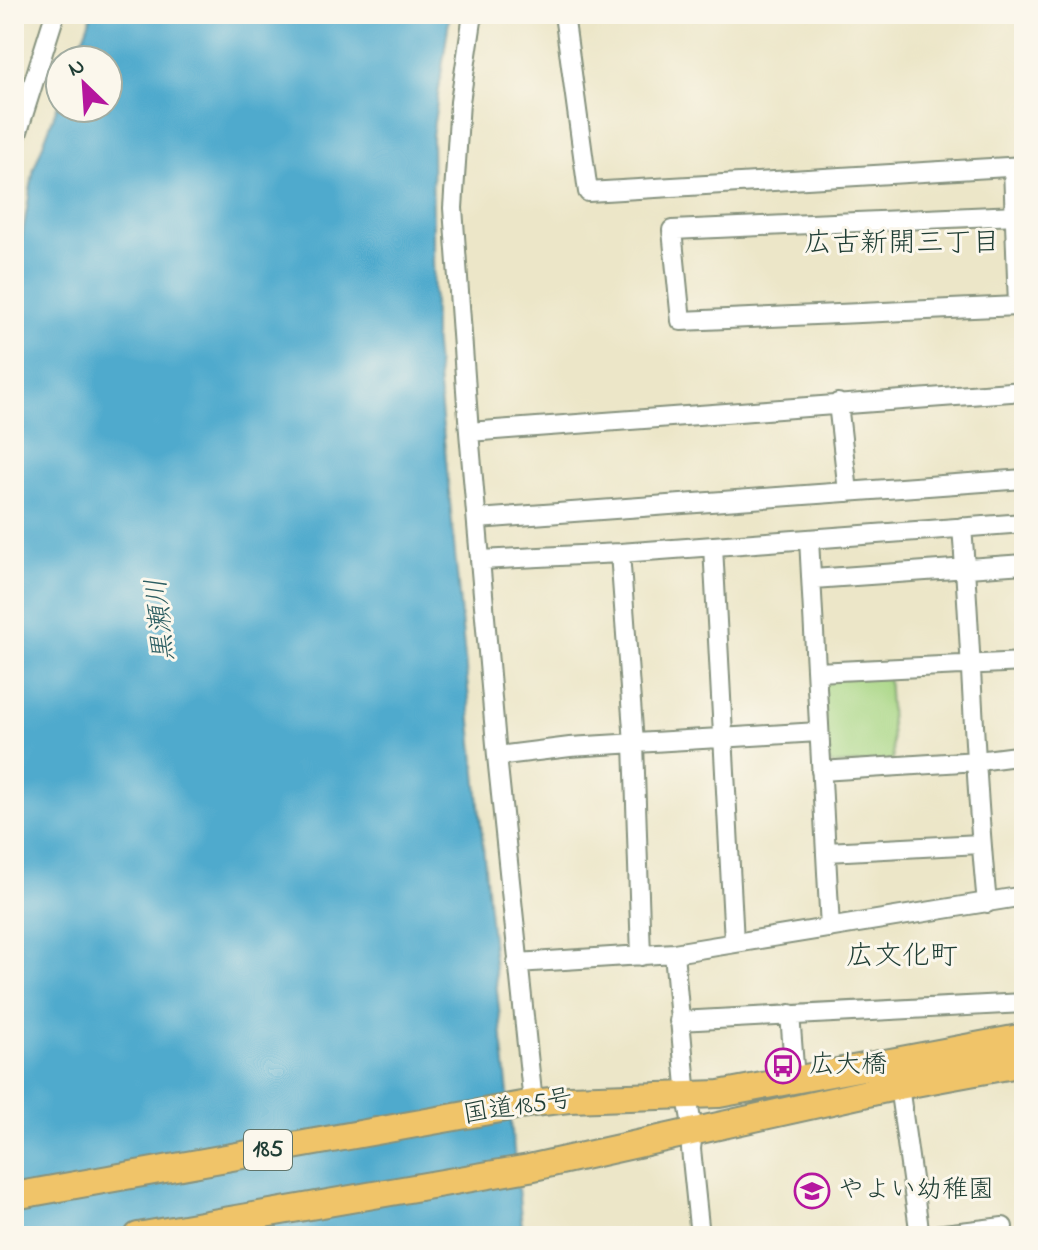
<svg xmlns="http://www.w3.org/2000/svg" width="1038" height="1250" viewBox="0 0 1038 1250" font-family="'Indie Flower','Klee One',sans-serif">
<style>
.green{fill:#a7d684;stroke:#638a5c;stroke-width:2}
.water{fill:#4faacd;stroke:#377480;stroke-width:2}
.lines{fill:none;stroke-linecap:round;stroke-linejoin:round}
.minor-casing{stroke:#86927e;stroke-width:22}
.highway-casing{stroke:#86927e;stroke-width:30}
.minor{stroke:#fff;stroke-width:18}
.highway{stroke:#f0c469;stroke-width:26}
.labels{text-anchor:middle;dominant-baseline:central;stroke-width:6;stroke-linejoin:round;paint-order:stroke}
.shield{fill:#fbf7ec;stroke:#61756b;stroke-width:2}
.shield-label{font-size:24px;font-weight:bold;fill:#1f3d34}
.poi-label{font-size:26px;fill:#1f3d34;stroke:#fbf7ec;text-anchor:start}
.street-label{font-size:26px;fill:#1f3d34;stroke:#fbf7ec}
.neighbourhood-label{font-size:28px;fill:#1f3d34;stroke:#fbf7ec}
.water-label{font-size:28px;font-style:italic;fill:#2d5e62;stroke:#fbf7ec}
</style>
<rect width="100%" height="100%" fill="#fbf7ec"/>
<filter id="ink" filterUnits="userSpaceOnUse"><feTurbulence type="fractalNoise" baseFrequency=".0125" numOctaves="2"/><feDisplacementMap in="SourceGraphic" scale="16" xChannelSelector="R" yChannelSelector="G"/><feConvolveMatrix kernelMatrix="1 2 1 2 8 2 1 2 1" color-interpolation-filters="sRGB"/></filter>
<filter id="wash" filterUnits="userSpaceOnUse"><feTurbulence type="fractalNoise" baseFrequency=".006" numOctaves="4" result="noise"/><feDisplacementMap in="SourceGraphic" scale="32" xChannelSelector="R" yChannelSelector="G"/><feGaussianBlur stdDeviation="1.8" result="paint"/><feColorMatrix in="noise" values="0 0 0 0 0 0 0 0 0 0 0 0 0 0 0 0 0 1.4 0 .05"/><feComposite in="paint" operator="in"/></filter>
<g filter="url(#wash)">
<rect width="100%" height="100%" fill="#ece6c8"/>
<path class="green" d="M888 674 893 761 833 765 827 760 823 684 828 678Z"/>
<path class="water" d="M92 14H450L432 136 434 335 495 971 523 1236H14V283L34 168 60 99V108H108V60H75Z"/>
</g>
<g filter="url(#ink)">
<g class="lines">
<g class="minor-casing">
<path id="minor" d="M473 14 460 102 453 208 469 432 497 756 533 1103
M564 14 588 192 1024 166
M14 144 55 14
M1013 168 1018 306 681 321 672 230 1017 215
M838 403 848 492
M469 432 1024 391
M477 519 1024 479
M962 527C972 652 974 778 987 903
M809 539 830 928
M713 546 734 942
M620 553 634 743 641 956
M481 560 620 553 1024 523
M813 579 1024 564
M817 672 1024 662
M497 756 570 747 818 732
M821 771 978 761 1024 755
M827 852 980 844
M674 953 687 1097 693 1131 691 1149 700 1236
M517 963 674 953 1024 896
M790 1014 795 1080
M679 1021 1024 1003
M899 1086 920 1236
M927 1236 1003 1227"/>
</g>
<g class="highway-casing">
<path id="highway" d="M14 1196 533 1103 569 1099 719 1094 1024 1037
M138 1236 529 1168 899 1086 1024 1063"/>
</g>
<use href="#minor" class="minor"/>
<use href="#highway" class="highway"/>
</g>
</g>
<defs>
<g id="bus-ring" transform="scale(1.8)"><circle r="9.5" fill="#fbf7ec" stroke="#b5179e" stroke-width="1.5"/><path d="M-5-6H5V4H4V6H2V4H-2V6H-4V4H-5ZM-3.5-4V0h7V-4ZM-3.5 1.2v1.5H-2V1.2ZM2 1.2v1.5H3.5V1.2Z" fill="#b5179e"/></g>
<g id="school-ring" transform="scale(1.8)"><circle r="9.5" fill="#fbf7ec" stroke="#b5179e" stroke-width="1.5"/><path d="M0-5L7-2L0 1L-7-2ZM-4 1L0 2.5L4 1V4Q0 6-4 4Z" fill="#b5179e"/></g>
</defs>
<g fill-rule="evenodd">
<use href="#bus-ring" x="783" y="1066"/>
<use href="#school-ring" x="812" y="1191"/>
</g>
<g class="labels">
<rect class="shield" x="244" y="1130" width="48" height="40" rx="6"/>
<g class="shield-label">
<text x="268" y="1150">185</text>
</g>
<g class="poi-label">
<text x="809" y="1066">広大橋</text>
<text x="838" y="1191">やよい幼稚園</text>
</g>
<g class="street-label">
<text transform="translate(518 1108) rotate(-9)">国道185号</text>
</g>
<g class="neighbourhood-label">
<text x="902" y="244">広古新開三丁目</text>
<text x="902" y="957">広文化町</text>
</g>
<g class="water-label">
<text transform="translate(162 620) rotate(-96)">黒瀬川</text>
</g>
</g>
<rect width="1038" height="1250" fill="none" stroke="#fbf7ec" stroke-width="48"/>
<g transform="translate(84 84) rotate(335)"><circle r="38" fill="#fbf7ec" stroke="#a3ada2" stroke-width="2"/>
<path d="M0-6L14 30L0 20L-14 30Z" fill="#b5179e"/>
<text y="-12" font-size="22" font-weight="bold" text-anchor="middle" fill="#1f3d34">N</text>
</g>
</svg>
